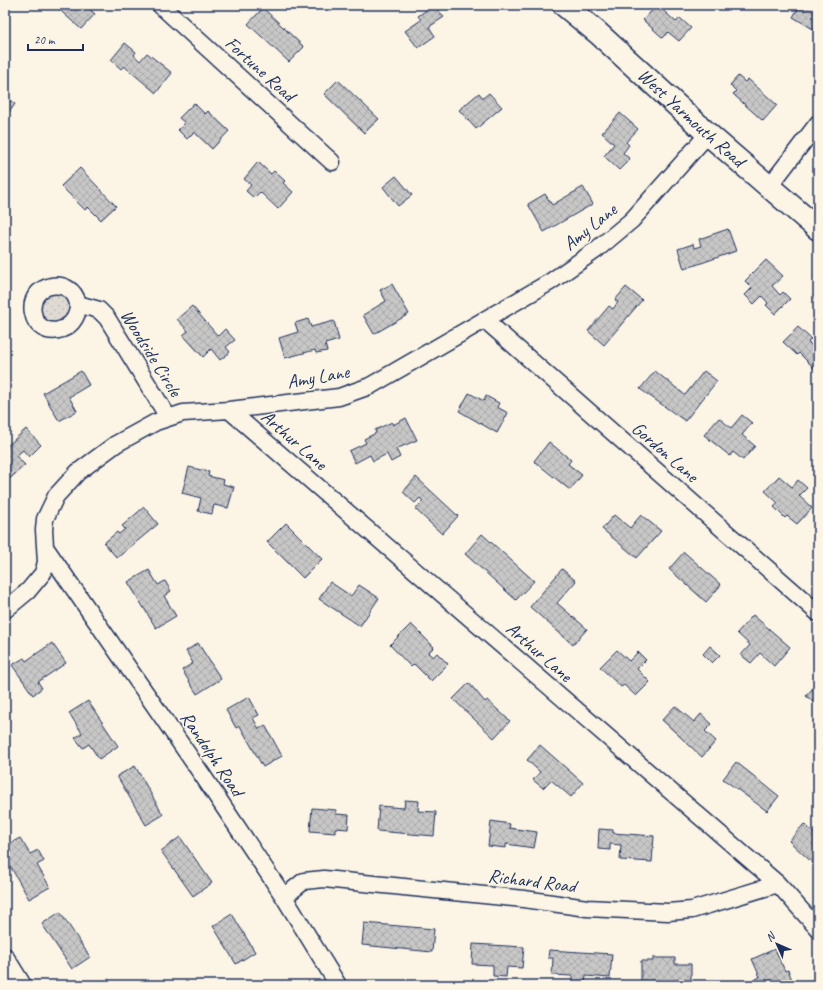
<svg xmlns="http://www.w3.org/2000/svg" width="823" height="990" viewBox="0 0 823 990" font-family="Caveat,sans-serif">
<style>
.grass{fill:url(#grass-dots);stroke:#7d8599}
.building{fill:url(#building-cross-hatch);stroke:#1b2f5e}
.lines{fill:none;stroke-linecap:round;stroke-linejoin:round}
.street-casing{stroke:#1b2f5e;stroke-width:19}
.secondary-casing{stroke:#1b2f5e;stroke-width:25}
.street{stroke:#fcf5e5;stroke-width:16}
.secondary{stroke:#fcf5e5;stroke-width:22}
.labels{text-anchor:middle;dominant-baseline:central;stroke-width:3;stroke-linejoin:round;paint-order:stroke}
.street-label{font-size:19px;fill:#1b2f5e;stroke:#fcf5e5}
</style>
<defs>
<pattern id="grass-dots" width="8" height="8" patternUnits="userSpaceOnUse"><rect width="8" height="8" fill="#dfdbd4"/><path d="M2 2h.1M6 6h.1" fill="none" stroke="#bfbcb8" stroke-width="1.8" stroke-linecap="round"/></pattern>
<pattern id="building-cross-hatch" width="8" height="8" patternUnits="userSpaceOnUse"><rect width="8" height="8" fill="#c8c7c6"/><path d="M0 0l8 8M0 8l8-8" fill="none" stroke="#ababac"/></pattern>
</defs>
<rect width="100%" height="100%" fill="#fcf5e5"/>
<filter id="ink" filterUnits="userSpaceOnUse"><feTurbulence type="fractalNoise" baseFrequency=".025" numOctaves="2"/><feDisplacementMap in="SourceGraphic" scale="8" xChannelSelector="R" yChannelSelector="G"/><feConvolveMatrix kernelMatrix="1 2 1 2 8 2 1 2 1" color-interpolation-filters="sRGB"/></filter>
<g filter="url(#ink)">
<path class="grass" d="M40 308a15 15 0 1 1 30 0a15 15 0 1 1-30 0Z"/>
<path class="building" d="M54 5H87L86 6 95 14 81 29Z
M434 5 444 17 429 27 435 36 418 48 405 31 421 20 418 16Z
M657 5 676 22 680 18 691 28 679 41 668 32 663 38 643 20Z
M800 5H818V32L793 17Z
M263 8 304 47 289 62 248 24Z
M125 43 136 52 134 55 140 61 147 53 172 73 156 93 124 66 121 69 111 60Z
M738 76 745 82 748 79 777 105 763 121 733 94 736 91 730 85Z
M338 80 379 119 364 133 324 94Z
M479 93 483 98 489 93 502 107 476 129 459 110Z
M5 97 15 104 5 118Z
M194 103 205 114 208 111 229 131 212 149 194 132 187 139 178 130 185 123 179 118Z
M620 113 638 129 626 142 629 145 623 153 630 159 619 170 604 156 614 144 602 133Z
M258 162 271 174 274 171 285 181 283 183 293 192 278 209 260 192 254 198 246 191 251 185 244 179Z
M80 168 116 206 101 220 88 207 85 210 61 186Z
M396 176 412 195 398 206 383 187Z
M583 187 593 204 544 232 528 204 545 194 552 205Z
M728 229 736 251 684 269 678 249 693 244 694 248 701 246 699 239Z
M766 260 783 276 772 286 780 295 783 292 790 299 775 314 766 305 768 303 762 296 754 304 745 295 752 288 745 281Z
M392 284 409 314 374 334 363 315 386 301 380 290Z
M626 287 642 300 604 345 588 331 609 306 613 309 618 302 615 300Z
M192 306 218 336 225 329 235 340 226 347 230 352 220 360 211 349 203 357 183 335 188 331 177 319Z
M308 319 311 327 334 321 339 340 325 344 327 351 316 353 315 350 285 358 279 338 298 332 295 323Z
M798 327 811 339 808 342 813 347 818 342V372L799 353 797 355 783 342Z
M81 371 89 385 69 397 77 411 59 421 43 393Z
M655 371 685 395 704 371 717 381 685 421 640 389Z
M469 393 484 401 486 396 499 403 497 407 508 413 497 433 459 411Z
M742 415 752 423 742 435 755 446 743 460 733 452 730 456 704 435 719 418 731 428Z
M406 418 417 440 396 449 400 457 391 462 387 454 373 461 370 455 355 463 349 451 366 443 364 439 376 433 375 430 392 422 393 425Z
M26 429 41 445 29 457 23 450 16 456 25 465 5 483V448Z
M549 442 571 460 568 464 582 475 570 490 534 461Z
M189 467 209 472 208 476 224 480 223 484 234 487 228 508 214 505 212 514 198 511 201 498 182 493Z
M779 476 792 487 798 480 807 488 799 496 812 508 797 524 787 516 785 518 774 507 778 503 765 491Z
M416 477 458 516 442 534 415 509 423 501 420 498 415 503 403 492Z
M144 507 158 524 117 558 104 543 117 532 119 534 125 529 122 526Z
M614 515 630 528 641 515 661 531 637 558 602 529Z
M286 523 322 559 303 578 267 542Z
M482 534 534 581 516 600 465 554Z
M684 552 721 585 706 602 669 569Z
M562 569 576 581 557 603 587 629 573 645 530 607Z
M149 570 158 585 165 581 171 591 164 596 176 616 156 628 128 582Z
M330 582 351 596 359 585 379 598 360 626 319 599Z
M753 615 790 647 774 666 760 653 751 663 741 655 750 645 737 633Z
M411 624 434 647 428 653 433 657 437 653 448 664 431 681 414 664 411 667 390 645Z
M52 643 66 663 38 682 42 688 33 695 12 665 24 658 26 661Z
M198 643 221 679 197 694 182 670 193 663 186 651Z
M710 646 720 655 712 663 703 654Z
M617 650 629 661 638 652 646 660 637 669 650 682 636 696 624 685 621 687 600 667Z
M818 682V706L806 696Z
M469 683 485 702 487 700 510 721 494 738 453 699Z
M249 697 259 715 253 718 259 729 265 725 282 756 263 767 240 726 236 728 226 710Z
M88 701 118 746 99 759 89 744 83 748 75 738 82 733 69 713Z
M675 706 694 722 701 714 712 724 705 731 716 741 702 757 662 720Z
M540 745 583 783 571 797 551 780 543 788 533 780 540 772 527 760Z
M736 762 779 796 767 811 723 779Z
M135 766 163 815 146 825 117 776Z
M405 800 419 801 418 811 436 812 434 836 377 831 379 806 404 808Z
M312 808 336 810V814L349 815 348 829 335 828V833L310 831Z
M491 821 510 824 509 828 537 832 534 848 506 844V848L488 846Z
M804 824 818 837V868L789 841Z
M599 829 613 830V833L654 836 652 862 620 860 621 845 610 844V850L598 849Z
M180 837 212 883 193 896 161 851Z
M20 838 30 854 38 850 44 861 37 865 50 887 29 899 5 857V846Z
M60 912 90 957 72 969 42 924Z
M232 914 255 952 236 964 213 926Z
M364 923 434 929 432 952 362 945Z
M473 944 524 947 522 968 507 967 506 977 493 976V965L472 964Z
M775 949 785 971 788 970 794 985H759L756 979 760 977 752 959Z
M549 950 612 954 610 978 586 976 585 985H572V976L552 975 553 958H548Z
M653 958H675V964H691V980H673V984H655V981H641V961H653Z
M108 979 112 985H99Z"/>
<g class="lines">
<g class="street-casing">
<path id="street" d="M160 5 332 162
M769 187 818 123
M78 304C72 274 27 283 33 313 38 341 79 334 78 304L99 310 107 318 168 417
M485 320 818 613
M229 410 778 884 818 929
M47 550 203 776 284 897 338 985
M5 610 28 591 43 573 46 562 44 530 45 519 56 496 78 472 116 444 156 422 183 413 229 410 339 397 370 386 550 282 596 250 632 220 708 134
M284 897 304 881 324 879 524 899 587 908 668 912 692 910 778 884
M5 956 23 985"/>
</g>
<g class="secondary-casing">
<g id="secondary">
<path id="s1" d="M564 5 598 33 708 134 818 229"/>
</g>
</g>
<use href="#street" class="street"/>
<use href="#secondary" class="secondary"/>
</g>
</g>
<g class="labels">
<g class="street-label">
<text transform="translate(260 69) rotate(42)">Fortune Road</text>
<text stroke="none"><textPath href="#s1" startOffset="170">West Yarmouth Road</textPath></text>
<text transform="translate(590 227) rotate(-39)">Amy Lane</text>
<text transform="translate(151 353) rotate(58)">Woodside Circle</text>
<text transform="translate(318 377) rotate(-10)">Amy Lane</text>
<text transform="translate(294 440) rotate(41)">Arthur Lane</text>
<text transform="translate(665 452) rotate(41)">Gordon Lane</text>
<text transform="translate(539 652) rotate(41)">Arthur Lane</text>
<text transform="translate(212 754) rotate(56)">Randolph Road</text>
<text transform="translate(532 881) rotate(7)">Richard Road</text>
</g>
</g>
<rect width="823" height="990" fill="none" stroke="#fcf5e5" stroke-width="20"/>
<rect x="10" y="10" width="803" height="970" fill="none" stroke="#1b2f5e" stroke-width="1.5" filter="url(#ink)"/>
<g transform="translate(777 944) rotate(315)" stroke="#fcf5e5" stroke-width="3" paint-order="stroke">
<path d="M0-3L7 15L0 10L-7 15Z" fill="#1b2f5e"/>
<text y="-6" font-size="11" font-weight="bold" text-anchor="middle" fill="#1b2f5e">N</text>
</g>
<path d="M28 44v6h55v-6" fill="none" stroke="#1b2f5e" stroke-width="2"/>
<text x="34" y="44" font-size="12" fill="#1b2f5e" stroke="#fcf5e5" stroke-width="3" paint-order="stroke">20 m</text>
</svg>
